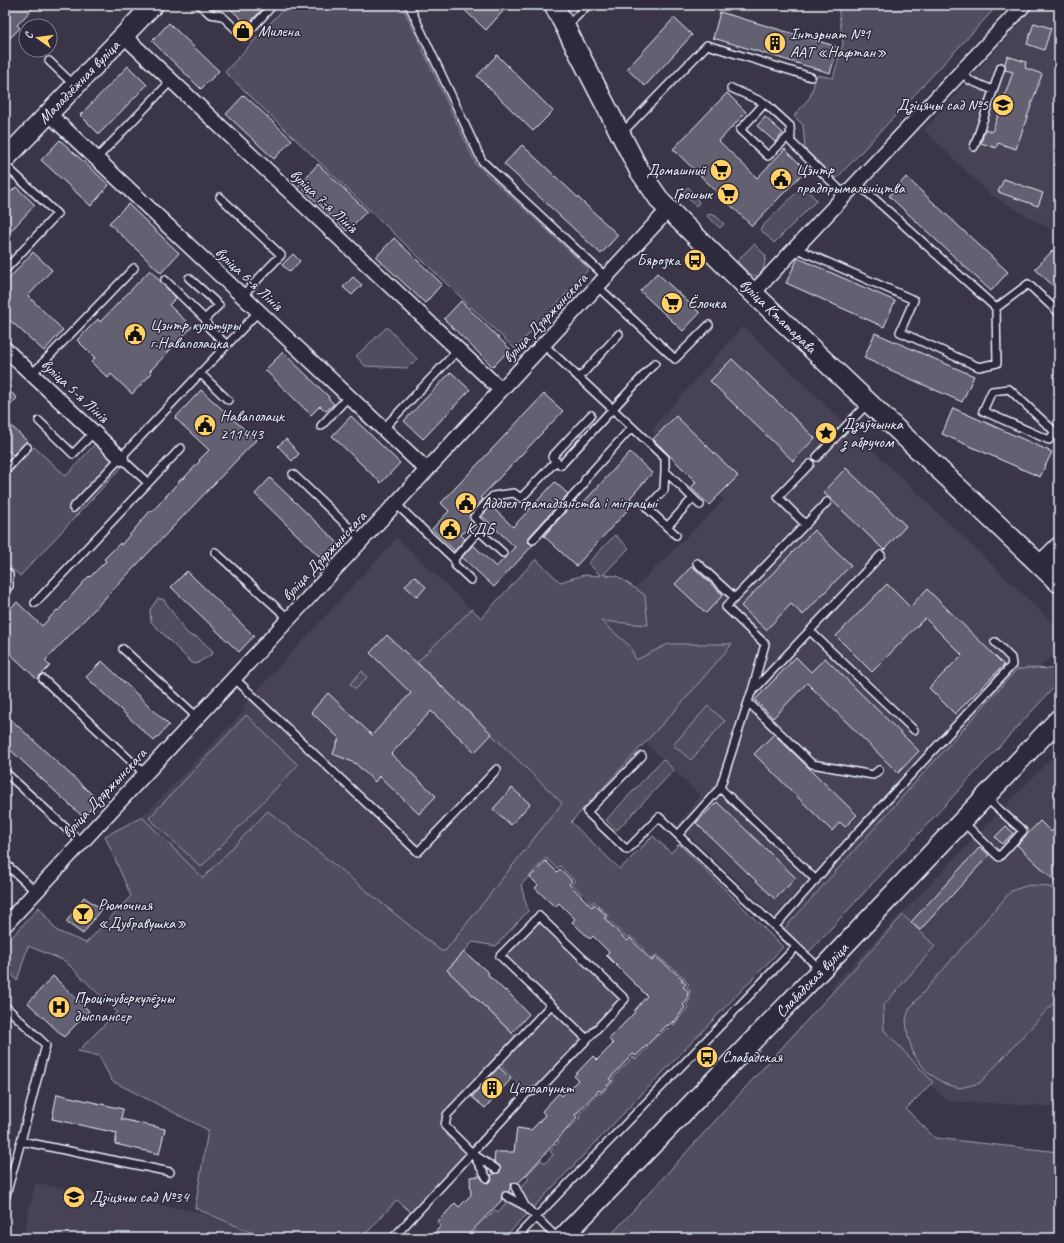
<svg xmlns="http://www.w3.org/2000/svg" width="1064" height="1243" viewBox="0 0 1064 1243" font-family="Caveat,sans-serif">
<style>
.built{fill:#464354}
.green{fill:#504e5f;stroke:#9ca0ac}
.building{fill:#636171;stroke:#e8f1f8}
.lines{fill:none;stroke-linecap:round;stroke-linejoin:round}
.lane-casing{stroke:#e8f1f8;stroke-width:10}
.street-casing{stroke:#e8f1f8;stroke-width:17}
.secondary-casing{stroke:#e8f1f8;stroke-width:22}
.lane{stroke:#2f2a3d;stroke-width:7}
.street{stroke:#2f2a3d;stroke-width:14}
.secondary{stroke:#2f2a3d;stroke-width:19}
.labels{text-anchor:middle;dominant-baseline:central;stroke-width:3;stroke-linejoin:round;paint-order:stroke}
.poi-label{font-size:16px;fill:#e8f1f8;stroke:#2f2a3d;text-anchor:start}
.street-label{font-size:16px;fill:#e8f1f8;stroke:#2f2a3d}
</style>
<rect width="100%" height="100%" fill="#3a3648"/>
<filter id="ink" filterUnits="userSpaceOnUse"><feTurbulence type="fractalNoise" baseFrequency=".025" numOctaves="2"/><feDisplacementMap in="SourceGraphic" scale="8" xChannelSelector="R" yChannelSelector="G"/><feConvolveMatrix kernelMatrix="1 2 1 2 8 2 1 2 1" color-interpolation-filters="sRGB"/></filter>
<g filter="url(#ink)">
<path class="built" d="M1036 5H1045L1059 22V234L991 195 924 130Z
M743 326 1059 629V649L901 801 784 925 678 825 700 796 626 723 445 951H441L268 811 203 878 142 817 246 709 243 706 397 538 481 618 536 559 601 621 724 500 651 430Z
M1059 750V1107L947 1101 830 988Z
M35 1183 199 1212 263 1238H23Z"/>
<path class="green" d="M287 5H402L476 164 589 269 515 349 225 72Z
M838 5H998L836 179 805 149 803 125 794 116 810 97 817 75 833 78 843 44Z
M803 186 817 200 774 243 760 229Z
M688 187 696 196 699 203 696 206 683 192Z
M709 214 716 216 724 224 720 228 707 216Z
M754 244 766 256 762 276C751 279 744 268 737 261Z
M387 327 417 359 407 368 365 366 356 356Z
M96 443 122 467 20 576 5 562V516L9 512 5 497V478L34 447 66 476Z
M615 535 629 548 603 575 617 576 645 595 648 625 601 621 630 646 636 660 668 644H732L681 704 571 822 620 869 653 836 671 853 679 844 783 947 504 1238H468L476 1230 473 1227 483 1217 486 1219 495 1210 498 1212 506 1203 504 1200 518 1186 520 1188 529 1179 526 1176 541 1160 545 1163 553 1155 550 1151 559 1142 555 1138 566 1128 568 1130 580 1118 578 1115 599 1093 601 1094 614 1081 612 1079 633 1057 636 1059 648 1047 646 1044 655 1034 658 1036 667 1028 668 1029 673 1024 674 1025 688 1007 686 1005 689 1001 690 990 686 987 689 984 684 980 685 978 656 955 650 961 641 952 644 949 630 936 627 938 607 918 609 916 594 901 592 904 572 884 575 881 560 866 557 869 546 858 521 885 528 911 496 946 473 942 447 970 518 1039 551 1004 500 956 539 916 625 999 540 1089 527 1093 497 1062 447 1115 445 1126 472 1153 414 1215 397 1200 362 1238H264L195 1208 208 1130 112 1081 99 1056 78 1051 117 1012 65 961 28 946 17 981 5 964V945L39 907 57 931 86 943 131 896 105 836 142 817 203 878 268 811 441 951H445L562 803 417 662 472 609 481 618 536 559 560 582 584 575 601 576 588 563Z
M158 598 164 600 186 632 191 636 197 637 213 651 212 654 196 664 192 663 151 622 150 610Z
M1027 668 1059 669V682L809 952 784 929 1016 670Z
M362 671 367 677 356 689 350 684Z
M708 706 725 721 691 760 673 745Z
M246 715 298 765 201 867 149 818Z
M663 759 674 770 617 830 606 820Z
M1029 885 1046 886 1059 891V997L980 1083 960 1088 945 1084 927 1072 914 1055 908 1037 906 1020 909 1009 1011 891Z
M903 915 935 946 883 1006 884 1030 933 1082 906 1109 935 1138 1059 1152V1238H608Z"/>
<path class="building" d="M5 5H36L17 25 20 28 5 43Z
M226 5H266L248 25Z
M459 5H498L504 10 486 30Z
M720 12 838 47 830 73 713 38Z
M674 18 692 35 645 86 627 69Z
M169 23 219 71 201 89 152 41Z
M1034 23 1051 28 1044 50 1027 44Z
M497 55 553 111 533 131 477 76Z
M1007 56 1026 62 1025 68 1042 74 1016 149 998 143 996 148 981 143 985 129 992 132 1013 72 1005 70V64Z
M128 66 147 85 99 134 80 115Z
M727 93 746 112 719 141 757 178 785 149 806 170 752 226 673 149Z
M244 95 292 140 274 159 226 114Z
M765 117 783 133 775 142 757 126Z
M60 140 109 185 91 206 41 160Z
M522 145 618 235 601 254 504 164Z
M318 164 367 211 347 231 299 185Z
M906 177 1008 272 991 291 889 196Z
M1004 179 1043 193 1038 206 998 192Z
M16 187 35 205 5 237V198Z
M128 204 179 253 161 273 109 223Z
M394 238 442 284 425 303 376 257Z
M1053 250 1059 256V291L1035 269Z
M33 252 52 270 28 296 63 330 44 351 5 316V283Z
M293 254 300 261 290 272 282 265Z
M798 258 895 301 884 327 786 283Z
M150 270 176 298 169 305 192 327 150 371 152 373 132 394 111 374 108 378 91 362 95 358 77 340 98 319 100 322Z
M657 273 700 313 683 331 640 291Z
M353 277 362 285 352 295 343 287Z
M461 301 510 349 493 367 444 319Z
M875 333 974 376 962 402 864 358Z
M283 352 329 397 328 398 334 404 326 411 320 406 311 415 265 370Z
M732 359 815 438 793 461 710 381Z
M451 372 470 390 423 439 404 421Z
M5 387 17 398 5 411Z
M201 390 256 440 45 661 50 666 37 679 5 649V614L17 602 42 626 57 610 58 611 89 576 90 577 106 561 104 559 120 543 121 545 151 510 152 512 182 478 183 479 200 461 199 460 209 450 175 418Z
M544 394 563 411 481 497 483 499 469 516 473 523 461 535 465 539 455 551 432 529 449 511 441 503Z
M953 408 1052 452 1040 477 942 434Z
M351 416 400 463 381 483 332 436Z
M676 416 738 476 709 505 691 488 696 482 653 439Z
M5 420 27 441 13 455 5 448Z
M286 439 299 454 292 461 278 446Z
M630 452 652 473 630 498 635 502 576 566 544 536 575 501 580 506Z
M846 468 906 526 884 550 823 492Z
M270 478 338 543 322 559 255 494Z
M555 482 568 494 529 537 528 542 533 545 494 587 462 557 473 545 496 567 515 547 482 516 491 506 513 527Z
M814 530 851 565 803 615 791 604 766 630 741 606Z
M692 566 723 595 706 613 675 584Z
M187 571 254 636 239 652 171 587Z
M414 576 426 587 417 597 405 586Z
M887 584 910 607 927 589 1004 665 955 714 929 688 962 655 925 618 872 672 836 636Z
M387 635 492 734 475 752 431 711 391 754 436 796 419 814 379 776 375 782 355 763 333 754 339 738 311 712 328 693 372 735 411 693 370 653Z
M796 657 811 672 825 658 919 751 898 773 807 683 773 718 755 700Z
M102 661 169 725 154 741 86 677Z
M5 714 99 801 83 817 5 745Z
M774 734 857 815 845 827 840 822 832 831 754 754Z
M512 788 530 804 511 825 493 809Z
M717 802 796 878 775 899 696 823Z
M1040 821 1051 832 1059 823V885L1017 845Z
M1006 826 1013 833 1002 844 995 837Z
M980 847 989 855 920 930 911 922Z
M546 861 557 872 560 869 572 881 569 884 592 907 594 904 607 916 604 918 627 941 630 938 652 961 656 957 683 979 681 980 686 984 683 987 688 991 687 1001 683 1005 685 1007 674 1023 673 1021 668 1026 667 1025 636 1056 633 1054 609 1079 612 1081 601 1092 599 1090 575 1115 577 1118 524 1177 518 1183 515 1182 511 1184 509 1192H503L501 1201 465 1238H429L441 1226 437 1222 447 1212 455 1203 459 1207 471 1195 470 1177 480 1176 484 1182 487 1183 492 1180 491 1175 500 1172V1166L494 1162 495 1152H514L517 1128 531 1130 537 1124 545 1115 542 1111 559 1093 562 1096 578 1080 574 1076 593 1056 597 1060 613 1044 609 1039 635 1012 634 1011 647 996 606 955 609 952 593 936 590 939 572 922 575 919 559 903 555 907 535 888 538 885 530 877Z
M84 897 101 909 83 934 66 922Z
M464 952 489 973 488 975 505 991 506 990 529 1014 512 1033 447 970Z
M53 976 89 1011 64 1037 28 1003Z
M499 1067 511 1079 485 1108 472 1097Z
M57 1094 123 1109 121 1119 165 1129 159 1154 115 1144 117 1133 52 1119Z"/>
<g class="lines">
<g class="lane-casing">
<path id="lane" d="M200 5 210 14 222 16 244 37 273 5
M409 5 482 161 606 277
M566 27 588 5
M49 61 75 86
M962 71 969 80 993 90
M731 88 765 103 790 126 791 142 845 195
M765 103 740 130 768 156 791 134
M621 134 707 45 811 77
M974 147 1001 67
M96 159 171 81
M5 165 57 214 5 270
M857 183 996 308 1028 284 1059 313
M220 197 281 255 242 296
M795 248 914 300 900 332 979 367 997 363 996 308
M189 278 219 305 205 319 209 328 227 345
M165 280 205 319
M597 286 675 359 709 325
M543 344 665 458V471L700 505
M200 373 228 400
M32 374 134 268
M579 378 619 334
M1009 389 1055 432 1049 440 983 411 992 391Z
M39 421 73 454 94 432
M321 426 349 396
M1059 428 1055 432 1059 435
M383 429 458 350
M817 457 868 403
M121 458 148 483
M556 461 552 457 591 415
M5 471 27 447
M665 471 664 490 647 508 676 535
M293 474 362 540
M396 504 454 559 455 565 471 580
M73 508 259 311
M806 525 778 497 810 464
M667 527 693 498
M479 531 503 553
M533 540 583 485 586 478 632 427
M215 552 289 619
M454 559 483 526 474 517 493 496 514 493 521 498 556 461 561 465 655 363
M697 563 735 598
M5 571 9 574V586L5 590
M35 603 181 448
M810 631 914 730
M123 649 197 717
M234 678 418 852 497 769
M43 679 145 774
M752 691 765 644 726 607 827 502
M749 703 812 764 873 775 879 770
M642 756 587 812 627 850 659 817 821 970
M5 772 81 842
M962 821 999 857 1023 831 985 797
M678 835 720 788
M5 863 36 892
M816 880 720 788 751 693 881 555
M775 926 855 835 1012 665 1011 658 995 642
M551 1005 447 1115 445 1126 472 1153 527 1093 540 1089 625 999 539 916 500 956 587 1039
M5 1006 46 1045 21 1141 170 1172
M472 1153 487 1178
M473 1154 496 1169
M515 1187 525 1206
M506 1196 525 1206 557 1238
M5 1199 21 1141
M393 1238 472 1153
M516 1238 796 947"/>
</g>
<g class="street-casing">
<path id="street" d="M124 36 501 390
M48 113 427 470
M753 293 1024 5
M5 349 121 458
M5 925 668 210"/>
</g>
<g class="secondary-casing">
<path id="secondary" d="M554 5 639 170 661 202 753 293 1059 583
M5 159 153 5
M1041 565 1059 547
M562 1238 821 970 1059 719"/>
</g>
<use href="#lane" class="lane"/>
<use href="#street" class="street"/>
<use href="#secondary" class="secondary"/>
</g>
</g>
<defs>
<g id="shop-disc" transform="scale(1.15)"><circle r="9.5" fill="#ffd166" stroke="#2f2a3d"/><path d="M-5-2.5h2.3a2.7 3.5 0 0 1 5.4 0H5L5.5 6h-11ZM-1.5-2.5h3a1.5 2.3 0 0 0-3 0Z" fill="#111"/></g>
<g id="building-disc" transform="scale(1.15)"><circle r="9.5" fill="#ffd166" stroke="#2f2a3d"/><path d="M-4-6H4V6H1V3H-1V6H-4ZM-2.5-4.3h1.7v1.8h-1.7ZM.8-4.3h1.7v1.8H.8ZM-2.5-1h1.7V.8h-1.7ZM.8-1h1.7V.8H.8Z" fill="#111"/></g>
<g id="school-disc" transform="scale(1.15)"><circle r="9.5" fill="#ffd166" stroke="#2f2a3d"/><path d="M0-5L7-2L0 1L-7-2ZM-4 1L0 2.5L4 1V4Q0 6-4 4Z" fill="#111"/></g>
<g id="supermarket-disc" transform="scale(1.15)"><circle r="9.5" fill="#ffd166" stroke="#2f2a3d"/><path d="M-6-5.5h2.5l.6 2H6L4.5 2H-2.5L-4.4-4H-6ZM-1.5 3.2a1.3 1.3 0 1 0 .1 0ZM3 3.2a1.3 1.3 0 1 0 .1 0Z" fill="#111"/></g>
<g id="civic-disc" transform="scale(1.15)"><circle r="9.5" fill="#ffd166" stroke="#2f2a3d"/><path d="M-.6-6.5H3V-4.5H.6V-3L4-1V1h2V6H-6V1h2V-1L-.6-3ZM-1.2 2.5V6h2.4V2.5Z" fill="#111"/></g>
<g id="bus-disc" transform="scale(1.15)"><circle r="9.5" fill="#ffd166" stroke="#2f2a3d"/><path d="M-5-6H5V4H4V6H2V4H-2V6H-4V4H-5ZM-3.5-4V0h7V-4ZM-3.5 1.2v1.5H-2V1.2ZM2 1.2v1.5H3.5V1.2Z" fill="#111"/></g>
<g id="sight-disc" transform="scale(1.15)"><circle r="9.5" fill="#ffd166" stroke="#2f2a3d"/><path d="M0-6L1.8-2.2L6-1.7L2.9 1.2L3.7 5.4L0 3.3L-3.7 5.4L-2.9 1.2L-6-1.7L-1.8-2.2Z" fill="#111"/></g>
<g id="bar-disc" transform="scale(1.15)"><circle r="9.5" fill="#ffd166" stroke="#2f2a3d"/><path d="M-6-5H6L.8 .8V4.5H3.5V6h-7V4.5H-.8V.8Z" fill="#111"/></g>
<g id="hospital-disc" transform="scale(1.15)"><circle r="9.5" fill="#ffd166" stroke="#2f2a3d"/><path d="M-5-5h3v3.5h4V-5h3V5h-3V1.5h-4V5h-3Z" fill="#111"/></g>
</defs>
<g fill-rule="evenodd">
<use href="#shop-disc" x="243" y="31"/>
<use href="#building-disc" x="775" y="43"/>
<use href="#school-disc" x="1003" y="105"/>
<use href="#supermarket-disc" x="721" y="170"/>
<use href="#civic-disc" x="781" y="179"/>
<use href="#supermarket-disc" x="728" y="194"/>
<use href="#bus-disc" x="695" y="260"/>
<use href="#supermarket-disc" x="672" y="303"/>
<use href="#civic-disc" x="135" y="334"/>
<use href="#civic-disc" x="205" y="425"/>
<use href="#sight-disc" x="826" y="433"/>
<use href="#civic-disc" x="466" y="503"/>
<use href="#civic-disc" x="450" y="529"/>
<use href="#bar-disc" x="83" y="914"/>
<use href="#hospital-disc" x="59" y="1007"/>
<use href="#bus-disc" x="707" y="1057"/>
<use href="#building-disc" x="492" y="1088"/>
<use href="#school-disc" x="74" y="1197"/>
</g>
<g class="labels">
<g class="poi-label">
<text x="258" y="31">Милена</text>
<text x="790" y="34">Інтэрнат №1<tspan x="790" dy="18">ААТ «Нафтан»</tspan></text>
<text x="988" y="105" text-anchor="end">Дзіцячы сад №5</text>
<text x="706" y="170" text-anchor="end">Домашний</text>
<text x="796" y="170">Цэнтр<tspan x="796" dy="18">прадпрымальніцтва</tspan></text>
<text x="712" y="194" text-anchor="end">Грошык</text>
<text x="680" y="260" text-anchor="end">Бярозка</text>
<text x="688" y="303">Ёлочка</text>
<text x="150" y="325">Цэнтр культуры<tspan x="150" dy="18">г.Наваполацка</tspan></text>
<text x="220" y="416">Наваполацк<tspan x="220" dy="18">211443</tspan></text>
<text x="842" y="424">Дзяўчынка<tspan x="842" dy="18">з абручом</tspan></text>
<text x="482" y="503">Аддзел грамадзянства і міграцыі</text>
<text x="466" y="529">КДБ</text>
<text x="98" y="905">Рюмочная<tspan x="98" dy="18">«Дубравушка»</tspan></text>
<text x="74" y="998">Процітуберкулёзны<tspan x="74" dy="18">дыспансер</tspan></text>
<text x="722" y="1057">Слабадская</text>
<text x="508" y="1088">Цеплапункт</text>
<text x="90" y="1197">Дзіцячы сад №34</text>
</g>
<g class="street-label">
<text transform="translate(79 82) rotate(-46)">Маладзёжная вуліца</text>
<text transform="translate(324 201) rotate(43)">вуліца 7-я Лінія</text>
<text transform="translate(249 279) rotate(43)">вуліца 6-я Лінія</text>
<text transform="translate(778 316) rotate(44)">вуліца Ктатарава</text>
<text transform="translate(545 318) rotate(-47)">вуліца Дзяржынскага</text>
<text transform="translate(75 391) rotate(43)">вуліца 5-я Лінія</text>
<text transform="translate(324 556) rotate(-47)">вуліца Дзяржынскага</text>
<text transform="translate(104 793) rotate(-47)">вуліца Дзяржынскага</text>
<text transform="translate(812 980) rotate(-46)">Слабадская вуліца</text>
</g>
</g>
<rect width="1064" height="1243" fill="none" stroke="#2f2a3d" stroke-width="20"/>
<rect x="10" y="10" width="1044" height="1223" fill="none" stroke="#e8f1f8" stroke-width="1.5" filter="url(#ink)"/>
<g transform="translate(38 38) rotate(284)"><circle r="19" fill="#2f2a3d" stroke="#797a88"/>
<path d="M0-3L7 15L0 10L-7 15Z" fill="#ffd166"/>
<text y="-6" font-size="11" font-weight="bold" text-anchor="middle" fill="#e8f1f8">С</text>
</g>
</svg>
